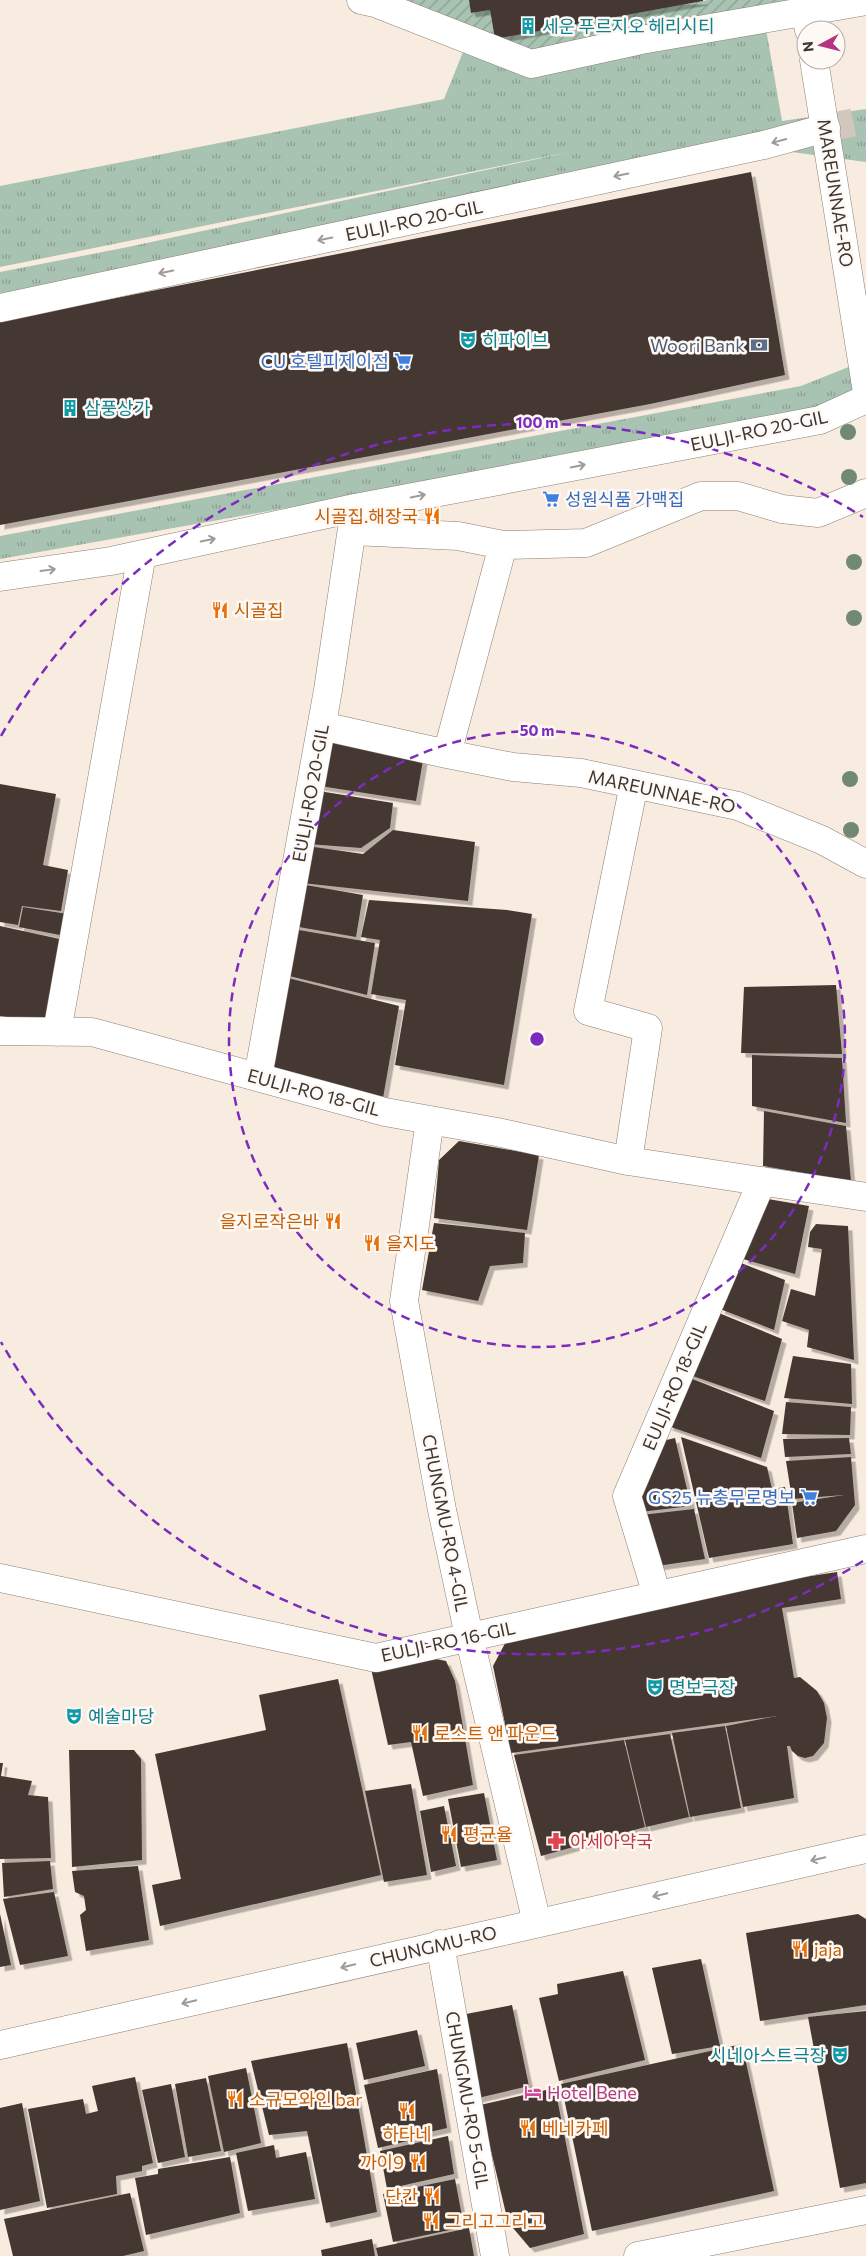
<svg xmlns="http://www.w3.org/2000/svg" width="866" height="2256" viewBox="0 0 866 2256" font-family="Commissioner,'Noto Sans KR',sans-serif">
<style>
.grass{fill:url(#grass-tufts)}
.garden{fill:url(#garden-furrows)}
.building{fill:#443930;filter:url(#shadow)}
.lines{fill:none;stroke-linecap:round;stroke-linejoin:round}
.street-tunnel{stroke:#d2c7bc;stroke-width:28;stroke-dasharray:28 14;stroke-linecap:butt}
.street-casing{stroke:#8b7f74;stroke-width:29}
.secondary-casing{stroke:#8b7f74;stroke-width:29}
.street{stroke:#fff;stroke-width:28}
.secondary{stroke:#fff;stroke-width:28}
.tree{fill:#708974}
.oneway{stroke:#9e9b98}
.ring{fill:none;stroke:#7b2cbf;stroke-width:2.5;stroke-dasharray:9 6}
.labels{text-anchor:middle;dominant-baseline:central;stroke-width:5;stroke-linejoin:round;paint-order:stroke}
.culture-label{font-size:18px;fill:#0d838f;stroke:#fff9f5;text-anchor:start}
.street-label{font-size:18px;fill:#3c3732;stroke:#fff9f5}
.service-label{font-size:18px;fill:#4e5e75;stroke:#fff9f5;text-anchor:end}
.shop-label{font-size:18px;fill:#366cbe;stroke:#fff9f5;text-anchor:end}
.food-label{font-size:18px;fill:#c56008;stroke:#fff9f5;text-anchor:start}
.health-label{font-size:18px;fill:#be3a42;stroke:#fff9f5;text-anchor:start}
.hotel-label{font-size:18px;fill:#b23c85;stroke:#fff9f5;text-anchor:start}
.centre{fill:#7b2cbf;stroke:#fff9f5;stroke-width:2.5}
.ring-label{font-size:15px;text-anchor:middle;font-weight:bold;fill:#7b2cbf;stroke:#fff9f5;stroke-width:5;stroke-linejoin:round;paint-order:stroke}
</style>
<defs>
<pattern id="grass-tufts" width="24" height="20" patternUnits="userSpaceOnUse" patternTransform="scale(1.25)"><rect width="24" height="20" fill="#a8c3b1"/><path d="M3 7l-1-3M5 7V3M7 7l1-3M15 17l-1-3M17 17v-4M19 17l1-3" fill="none" stroke="#8a9f91"/></pattern>
<pattern id="garden-furrows" width="10" height="10" patternUnits="userSpaceOnUse" patternTransform="scale(1.25)"><rect width="10" height="10" fill="#a8c3b1"/><path d="M-1 1l2-2M0 10L10 0M9 11l2-2" fill="none" stroke="#8a9f91"/></pattern>
<filter id="shadow"><feDropShadow dx="4.5" dy="4.5" stdDeviation="0" flood-color="#0004"/></filter>
</defs>
<rect width="100%" height="100%" fill="#f8ebdf"/>
<path class="grass" d="M765 23 782 121 866 109V162L732 144 0 299V272L128 247 569 152 0 267V186L444 99 467 42Z
M866 360V394L814 408 381 491 0 559V536L801 386Z"/>
<path class="garden" d="M376 0H469L472 13 490 10 495 39 708 0H803L531 64Z"/>
<path class="building" d="M469 0H703V1L495 39 490 10 471 13Z
M751 172 785 375 650 404 0 525V321Z
M330 737 423 760 416 801 320 786Z
M0 784 56 794 43 865 68 870 61 911 22 906 18 925 0 922Z
M319 791 393 803 390 828 361 848 308 844Z
M393 830 475 842 468 901 302 883 307 846 363 854Z
M300 884 363 895 356 937 293 926Z
M369 900 507 910 532 914 504 1085 395 1065 406 1000 371 994 380 940 361 937Z
M23 907 74 915 70 937 19 927Z
M0 926 69 941 54 1023 0 1016Z
M293 929 375 943 367 995 285 975Z
M284 977 399 1006 382 1104 268 1073Z
M836 985 842 1054 741 1053 744 987Z
M752 1055 842 1058 846 1123 752 1106Z
M764 1111 846 1126 851 1181 763 1166Z
M459 1141 539 1155 527 1230 434 1218 439 1160Z
M762 1198 809 1206 795 1274 743 1259Z
M434 1223 525 1233 523 1263 490 1266 478 1301 422 1290Z
M816 1224 848 1226 854 1360 807 1347 809 1330 782 1321 791 1289 815 1296 822 1249 808 1247 810 1232Z
M741 1263 785 1280 774 1330 720 1309Z
M719 1313 782 1339 765 1401 687 1374Z
M793 1356 851 1364 852 1404 784 1398Z
M690 1378 774 1411 761 1458 668 1426Z
M786 1402 851 1407 850 1435 782 1434Z
M681 1437 767 1467 772 1489 785 1487 793 1544 709 1558Z
M675 1438 691 1506 640 1512 637 1496 658 1442Z
M849 1438 851 1454 785 1457 783 1439Z
M851 1457 855 1505 836 1531 797 1538 792 1503 844 1495 792 1499 786 1461Z
M694 1509 705 1559 657 1566 641 1515Z
M837 1572 841 1599 782 1608 794 1678 800 1677 817 1691 824 1703 827 1718 824 1743 813 1756 805 1758 798 1756 792 1751 790 1746H787L794 1798 743 1807 726 1726 777 1716 511 1753 493 1666 510 1634 778 1581Z
M421 1656 446 1661 455 1681 473 1785 423 1796 411 1742 388 1745 370 1664Z
M338 1679 381 1875 160 1926 152 1885 181 1879 155 1754 266 1730 259 1695Z
M725 1726 741 1808 690 1817 672 1733Z
M670 1734 689 1817 646 1827 625 1740Z
M624 1740 645 1827 541 1856 514 1755Z
M69 1750H134L141 1759 142 1860 72 1867Z
M0 1763H3L1 1776 32 1781 28 1795 48 1797 51 1858 0 1859Z
M411 1784 427 1875 384 1882 365 1791Z
M484 1793 497 1860 461 1867 448 1799Z
M444 1806 456 1866 431 1872 420 1811Z
M50 1861 53 1889 4 1897 2 1863Z
M138 1866 149 1940 86 1951 80 1915 86 1910 84 1896 75 1892 72 1871Z
M54 1892 68 1956 20 1965 3 1899Z
M0 1914 11 1965 0 1967Z
M858 1914 866 1919V2005L760 2021 746 1933Z
M701 1959 720 2046 672 2054 652 1968Z
M623 1971 645 2060 559 2081 539 1998 558 1994 557 1984Z
M512 2005 529 2086 478 2098 461 2015Z
M866 2011V2183L840 2188 808 2017Z
M417 2030 425 2066 364 2080 356 2043Z
M347 2043 377 2212 326 2223 307 2131 269 2135 251 2061Z
M742 2044 774 2191 592 2231 561 2084Z
M246 2068 261 2143 224 2152 208 2076Z
M437 2069 447 2128 421 2134 420 2138 378 2148 364 2085Z
M135 2077 153 2163 142 2166V2171L116 2176 117 2194 47 2208 28 2109 83 2099 86 2114 98 2111 92 2086Z
M206 2078 221 2151 188 2157 175 2084Z
M171 2084 185 2157 158 2163 142 2090Z
M555 2088 584 2234 530 2248 508 2222 480 2105Z
M22 2103 40 2201 0 2210V2108Z
M448 2136 454 2174 387 2189 380 2151Z
M274 2145 276 2158 306 2152 315 2199 248 2211 236 2153Z
M230 2157 240 2213 146 2235 135 2178 158 2174V2169Z
M455 2179 464 2227 393 2242 383 2194Z
M130 2193 144 2251 123 2256H13L4 2219Z
M469 2228 474 2256H378L376 2248Z
M372 2239 375 2256H322L321 2250Z"/>
<g class="lines">
<path class="street-tunnel" d="M826 128 866 120"/>
<g class="street-casing">
<path id="street" d="M361 0 375 3 531 64 641 40 866 1
M0 308 764 145 826 128
M353 531 458 536 503 545 586 543 701 496H738L782 509 818 513 866 493
M0 577 111 561 355 508 820 420 866 399
M322 726 447 754 513 767 581 773 738 806 822 840 866 864
M447 754 503 545
M0 1031 92 1032 385 1112 497 1132 628 1161 866 1197
M57 1032 142 554
M258 1077 328 690 355 508
M430 1120 404 1301 442 1510 469 1636 537 1923
M628 1161 648 1028 588 1011 634 784
M0 1578 376 1658 866 1549
M657 1595 627 1496 762 1181
M440 1944 495 2256
M638 2256 866 2210"/>
</g>
<g class="secondary-casing">
<path id="secondary" d="M803 0 809 30
M814 60 866 386
M0 2045 866 1849"/>
</g>
<use href="#street" class="street"/>
<use href="#secondary" class="secondary"/>
</g>
<g class="tree">
<circle cx="848" cy="432" r="8"/>
<circle cx="849" cy="477" r="8"/>
<circle cx="854" cy="562" r="8"/>
<circle cx="854" cy="618" r="8"/>
<circle cx="850" cy="779" r="8"/>
<circle cx="851" cy="830" r="8"/>
</g>
<defs><path id="oneway-shaft" d="M-6 0H5M1.5-3L5.5 0L1.5 3" fill="none" stroke-width="1.6" stroke-linecap="round" stroke-linejoin="round" transform="scale(1.25)"/></defs>
<g class="oneway">
<use href="#oneway-shaft" transform="translate(779 141) rotate(165)"/>
<use href="#oneway-shaft" transform="translate(621 175) rotate(168)"/>
<use href="#oneway-shaft" transform="translate(325 239) rotate(168)"/>
<use href="#oneway-shaft" transform="translate(166 272) rotate(168)"/>
<use href="#oneway-shaft" transform="translate(578 466) rotate(-11)"/>
<use href="#oneway-shaft" transform="translate(418 496) rotate(-11)"/>
<use href="#oneway-shaft" transform="translate(208 540) rotate(-12)"/>
<use href="#oneway-shaft" transform="translate(48 570) rotate(-8)"/>
<use href="#oneway-shaft" transform="translate(818 1859) rotate(167)"/>
<use href="#oneway-shaft" transform="translate(660 1895) rotate(167)"/>
<use href="#oneway-shaft" transform="translate(348 1966) rotate(167)"/>
<use href="#oneway-shaft" transform="translate(189 2002) rotate(167)"/>
</g>
<g class="ring">
<circle cx="537" cy="1039" r="308"/>
<path d="M863 1561A616 616 0 0 1 1 1342M1 736A616 616 0 0 1 863 517"/>
</g>
<defs>
<g id="building-bare" transform="scale(1.35)"><path d="M-4-6H4V6H1V3H-1V6H-4ZM-2.5-4.3h1.7v1.8h-1.7ZM.8-4.3h1.7v1.8H.8ZM-2.5-1h1.7V.8h-1.7ZM.8-1h1.7V.8H.8Z" fill="#0f9aa8" stroke="#fff9f5" stroke-width="2.5" paint-order="stroke"/></g>
<g id="theatre-bare" transform="scale(1.35)"><path d="M-5-5.5Q0-4 5-5.5V0Q5 5 0 6Q-5 5-5 0ZM-3.3-2.5H-1v1.5H-3.3ZM1-2.5H3.3v1.5H1ZM-2.8 1Q0 5.5 2.8 1Z" fill="#0f9aa8" stroke="#fff9f5" stroke-width="2.5" paint-order="stroke"/></g>
<g id="bank-bare" transform="scale(1.35)"><path d="M-6-4H6V4H-6ZM0-2.3a2.3 2.3 0 1 0 0 4.6a2.3 2.3 0 1 0 0-4.6Z" fill="#5c6f8a" stroke="#fff9f5" stroke-width="2.5" paint-order="stroke"/></g>
<g id="supermarket-bare" transform="scale(1.35)"><path d="M-6-5.5h2.5l.6 2H6L4.5 2H-2.5L-4.4-4H-6ZM-1.5 3.2a1.3 1.3 0 1 0 .1 0ZM3 3.2a1.3 1.3 0 1 0 .1 0Z" fill="#3f7fe0" stroke="#fff9f5" stroke-width="2.5" paint-order="stroke"/></g>
<g id="restaurant-bare" transform="scale(1.35)"><path d="M-5-6h1v4h1v-4h1v4h1v-4h1v5L-1.5 .5V6h-2V.5L-5-1ZM5-6V6H3V1.5H1.5Q1.5-4 5-6Z" fill="#e8710a" stroke="#fff9f5" stroke-width="2.5" paint-order="stroke"/></g>
<g id="pharmacy-bare" transform="scale(1.35)"><path d="M-2-6h4v4h4v4h-4v4h-4v-4h-4v-4h4Z" fill="#e0444e" stroke="#fff9f5" stroke-width="2.5" paint-order="stroke"/></g>
<g id="hotel-bare" transform="scale(1.35)"><path d="M-6-4.5h1.5V1H6V5H4.5V3h-9V5H-6ZM-4 0a1.8 1.8 0 1 1 3.6 0ZM.5 0V-2.5h3Q6-2.5 6 0Z" fill="#d1479c" stroke="#fff9f5" stroke-width="2.5" paint-order="stroke"/></g>
</defs>
<g fill-rule="evenodd">
<use href="#building-bare" x="528" y="26"/>
<use href="#theatre-bare" x="468" y="340"/>
<use href="#bank-bare" x="759" y="345"/>
<use href="#supermarket-bare" x="403" y="361"/>
<use href="#building-bare" x="70" y="408"/>
<use href="#supermarket-bare" x="551" y="499"/>
<use href="#restaurant-bare" x="432" y="516"/>
<use href="#restaurant-bare" x="220" y="610"/>
<use href="#restaurant-bare" x="333" y="1221"/>
<use href="#restaurant-bare" x="372" y="1243"/>
<use href="#supermarket-bare" x="809" y="1497"/>
<use href="#theatre-bare" x="655" y="1687"/>
<use href="#theatre-bare" x="74" y="1716"/>
<use href="#restaurant-bare" x="420" y="1733"/>
<use href="#restaurant-bare" x="449" y="1834"/>
<use href="#pharmacy-bare" x="556" y="1841"/>
<use href="#restaurant-bare" x="800" y="1949"/>
<use href="#theatre-bare" x="840" y="2055"/>
<use href="#hotel-bare" x="533" y="2092"/>
<use href="#restaurant-bare" x="235" y="2099"/>
<use href="#restaurant-bare" x="407" y="2111"/>
<use href="#restaurant-bare" x="528" y="2128"/>
<use href="#restaurant-bare" x="418" y="2162"/>
<use href="#restaurant-bare" x="432" y="2196"/>
<use href="#restaurant-bare" x="431" y="2221"/>
</g>
<g class="labels">
<g class="culture-label">
<text x="542" y="26">세운 푸르지오 헤리시티</text>
<text x="482" y="340">히파이브</text>
<text x="84" y="408">삼풍상가</text>
<text x="669" y="1687">명보극장</text>
<text x="88" y="1716">예술마당</text>
<text x="826" y="2055" text-anchor="end">시네아스트극장</text>
</g>
<g class="street-label">
<text transform="translate(836 193) rotate(81)">MAREUNNAE-RO</text>
<text transform="translate(414 220) rotate(-12)">EULJI-RO 20-GIL</text>
<text transform="translate(759 430) rotate(-12)">EULJI-RO 20-GIL</text>
<text transform="translate(662 791) rotate(12)">MAREUNNAE-RO</text>
<text transform="translate(310 793) rotate(-80)">EULJI-RO 20-GIL</text>
<text transform="translate(314 1092) rotate(15)">EULJI-RO 18-GIL</text>
<text transform="translate(674 1386) rotate(-67)">EULJI-RO 18-GIL</text>
<text transform="translate(446 1523) rotate(79)">CHUNGMU-RO 4-GIL</text>
<text transform="translate(448 1641) rotate(-12)">EULJI-RO 16-GIL</text>
<text transform="translate(433 1946) rotate(-13)">CHUNGMU-RO</text>
<text transform="translate(468 2100) rotate(80)">CHUNGMU-RO 5-GIL</text>
</g>
<g class="service-label">
<text x="745" y="345">Woori Bank</text>
</g>
<g class="shop-label">
<text x="389" y="361">CU 호텔피제이점</text>
<text x="565" y="499" text-anchor="start">성원식품 가맥집</text>
<text x="795" y="1497">GS25 뉴충무로명보</text>
</g>
<g class="food-label">
<text x="418" y="516" text-anchor="end">시골집.해장국</text>
<text x="234" y="610">시골집</text>
<text x="319" y="1221" text-anchor="end">을지로작은바</text>
<text x="386" y="1243">을지도</text>
<text x="434" y="1733">로스트 앤 파운드</text>
<text x="463" y="1834">평균율</text>
<text x="814" y="1949">jaja</text>
<text x="249" y="2099">소규모와인 bar</text>
<text x="542" y="2128">베네카페</text>
<text x="407" y="2134" text-anchor="middle">하타네</text>
<text x="404" y="2162" text-anchor="end">까이9</text>
<text x="418" y="2196" text-anchor="end">단칸</text>
<text x="445" y="2221">그리고그리고</text>
</g>
<g class="health-label">
<text x="570" y="1841">아세아약국</text>
</g>
<g class="hotel-label">
<text x="547" y="2092">Hotel Bene</text>
</g>
</g>
<circle cx="537" cy="1039" r="8" class="centre"/>
<g class="ring-label">
<text x="537" y="428">100 m</text>
<text x="537" y="736">50 m</text>
</g>
<g transform="translate(821 45) rotate(263)"><circle r="24" fill="#fff9f5" stroke="#b1aba7"/>
<path d="M0-4L9 19L0 12L-9 19Z" fill="#b43481"/>
<text y="-8" font-size="14" font-weight="bold" text-anchor="middle" fill="#3c3732">N</text>
</g>
</svg>
